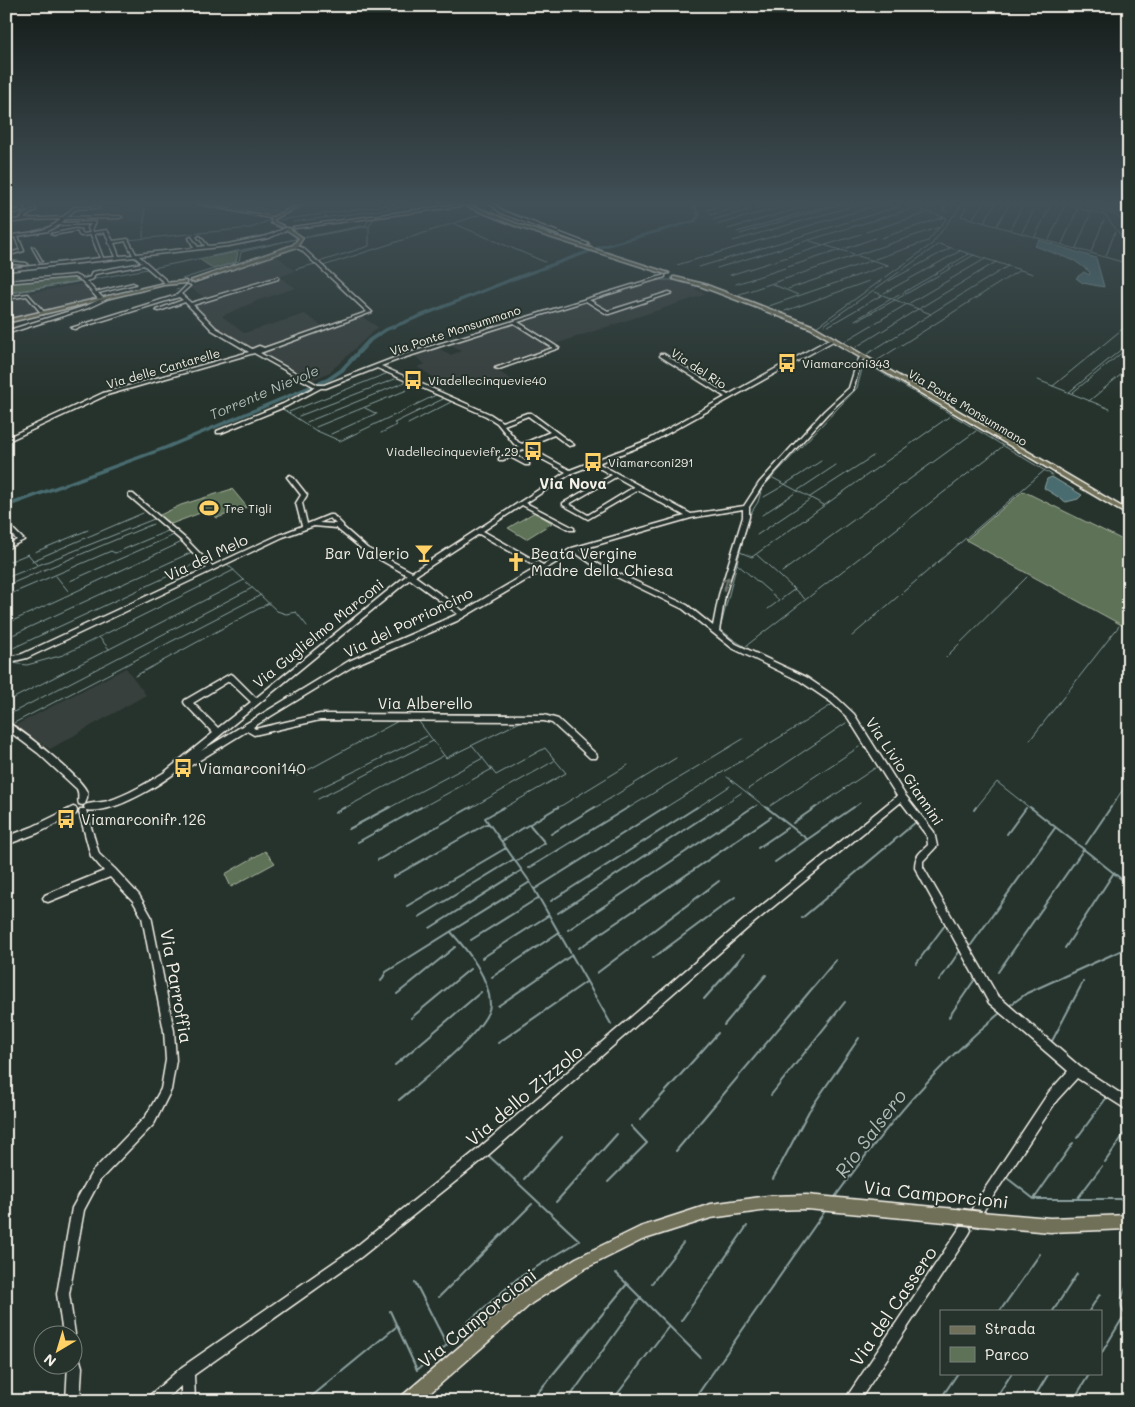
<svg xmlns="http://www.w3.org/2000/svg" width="1135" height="1407" viewBox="0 0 1135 1407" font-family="Mali,sans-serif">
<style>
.built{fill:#373f3e}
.green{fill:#5d7256;stroke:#a8b29f}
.water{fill:#496c6f;stroke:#8da19f}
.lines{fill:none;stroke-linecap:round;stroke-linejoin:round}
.stream-far1{stroke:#8da19f;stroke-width:1}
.stream{stroke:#8da19f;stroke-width:2}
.river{fill:#496c6f;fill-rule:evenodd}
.minor-casing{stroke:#f4f1e8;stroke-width:3}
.major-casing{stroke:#f4f1e8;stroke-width:3}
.minor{fill:#26332d;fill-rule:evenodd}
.major{fill:#706f59;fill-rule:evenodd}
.major-bridge-casing{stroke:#f4f1e8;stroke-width:18;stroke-linecap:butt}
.major-bridge{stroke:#706f59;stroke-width:14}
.oneway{stroke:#6e766e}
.labels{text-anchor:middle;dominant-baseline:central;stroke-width:4;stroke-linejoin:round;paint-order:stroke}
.far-street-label{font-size:12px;fill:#f4f1e8;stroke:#26332d}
.far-poi-label{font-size:12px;fill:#f4f1e8;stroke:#26332d;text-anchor:start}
.far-water-label{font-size:14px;font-style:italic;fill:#b0bcb8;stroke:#26332d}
.far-quarter-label{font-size:15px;font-weight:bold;fill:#f4f1e8;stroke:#26332d}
.poi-label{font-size:15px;fill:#f4f1e8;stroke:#26332d;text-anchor:start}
.street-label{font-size:15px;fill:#f4f1e8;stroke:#26332d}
.near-street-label{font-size:18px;fill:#f4f1e8;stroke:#26332d}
.near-water-label{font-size:19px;font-style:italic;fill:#b0bcb8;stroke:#26332d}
</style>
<rect width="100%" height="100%" fill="#26332d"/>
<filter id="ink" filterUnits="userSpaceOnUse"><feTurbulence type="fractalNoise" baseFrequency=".02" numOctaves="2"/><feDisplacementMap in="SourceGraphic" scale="10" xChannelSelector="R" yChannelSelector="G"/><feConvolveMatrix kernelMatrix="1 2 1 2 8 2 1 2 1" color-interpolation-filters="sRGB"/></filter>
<g filter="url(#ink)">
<path class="built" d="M127 206 146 208 145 222 73 223 78 218 121 217 123 213 94 214 99 209Z
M276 255 295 271 280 277 296 288 259 300 222 316 244 333 305 314 326 329 361 316 378 327 330 372 313 380 222 331 191 303 205 298 189 287Z
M654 280 683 281 700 286 695 289 707 294 555 344 561 348 496 370 521 385 507 387 446 385 417 367 425 364 413 355 437 347 450 355 462 351 446 342Z
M80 284H85L98 299 46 311 44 314 6 324V297Z
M126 668 146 695 50 749 14 726Z"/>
<path class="green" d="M238 252 236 262 214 269 199 259Z
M72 276 80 281 6 293V286L10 283H6Z
M232 489 247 507 217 518 208 510 171 524 158 516 181 505Z
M1023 491 1129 543V629L966 540Z
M535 512 552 523 526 539 508 528Z
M265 851 275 863 231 887 225 874Z"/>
<path class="water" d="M1039 240 1096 258 1104 287 1083 283 1076 278 1084 272 1089 275 1090 272 1075 261 1035 246Z
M1052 477 1082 495 1078 499 1066 502 1044 488 1047 479Z"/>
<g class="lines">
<path class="stream-far1" d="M96 201 145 208 143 237
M208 201 278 214
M221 201 282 212
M245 201 288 209
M260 201 294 207
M278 201 299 205
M486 201 496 210 488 212
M948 201 943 210 948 212
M970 201 961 216 1129 264
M1051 201 1105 215 1129 246
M1071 201 1116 215 1129 228
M1084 201 1129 217
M1101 201 1129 213
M1113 201 1129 204
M384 202 390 209
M926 202 930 201
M792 204 802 201
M389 205 418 201
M705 205 718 201
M457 206 469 207
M473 206 486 201
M1122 207 1129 210
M800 208 823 201
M707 210 739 201
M807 212 844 201
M710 215 760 201
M369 216 446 205 456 201
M954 216 963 201
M973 218 984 201
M275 220 311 201
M279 220 387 205
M712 220 781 201
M293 222 440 202
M984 222 997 201
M455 224 545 262
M716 225 789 205
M997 225 1011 201
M728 229 797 209
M1010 229 1025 201
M737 232 805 212
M866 232 927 213
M1022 232 1039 201
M740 234 850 201
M1035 236 1052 203
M303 238 369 226
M881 238 944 217
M128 240 251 228 270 220
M1049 240 1065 205
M733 241 870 201
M810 241 854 254
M1062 244 1078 208
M1076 248 1091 213
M844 249 875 238
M1091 252 1104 220
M858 256 888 265
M1106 256 1115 232
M875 259 928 241 947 218 893 201
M319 262 369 246V226L374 218
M1123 263 1127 292
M677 265 892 201
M323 266 479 215
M699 267 901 206
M153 268 366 225 369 217
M227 268 235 263
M717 268 911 209
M296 269 315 264
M86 275V278
M730 275 861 234
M6 279 17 278
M182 279 239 261 241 252 299 238
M89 280 147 269
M655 280H676
M889 281 950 248
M736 284 840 250
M772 284 798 295
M187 285 189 282
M788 289 873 260
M176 290 179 289
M875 292 931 314
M884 293 960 251
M6 294 77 282
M737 295 940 227
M894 298 969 254
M897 299 974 255
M908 304 985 259
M769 306 888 265
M920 308 996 262
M785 311 869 281
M932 313 1008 266
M855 320 891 299
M858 320 895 300
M824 325 939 244 1033 274
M828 326 882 295
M816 327 932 244 953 216
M845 341 907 304
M856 347 918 309
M867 354 931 314
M878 360 1020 270
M864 362 1052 475
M1038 380 1110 409
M1053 386 1126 326 1129 327
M1129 392 1123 397 1129 399
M1068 393 1129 343
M1072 393 1129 347
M1089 401 1129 368
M281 408 315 430 340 441 436 395 460 405
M365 408 377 414
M289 412 388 373
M299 416 395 379
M307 422 405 382
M408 424 451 402
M316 427 407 390
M381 433 397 425 394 423 443 399
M331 434 375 414
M773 478 824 505
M784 485 821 461
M797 491 836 465
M764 497 783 486
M810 497 873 456
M131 498 163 525
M1125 508 1129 505
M762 515 795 493
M749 516 758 502 762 488 857 388 864 362
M747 525 720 629C754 659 800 669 836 697
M174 534 189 548
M757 535 809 500
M254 550 276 541
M35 552 88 530
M740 552 752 557 950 416
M757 555 805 599
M6 560 11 561 28 554 37 565
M32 561 143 513
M226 563 277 611 286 614 296 612 307 626
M737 564 779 600
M782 572 976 431
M56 576 69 592
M6 578 154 519
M183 579 206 568
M70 581 174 535
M8 585 153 524
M6 596 111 551 115 553 170 530
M6 598 9 602 6 603
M768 609 795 589
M6 624 182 542
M852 636 1045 470
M99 637 109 649
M6 638 192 552
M746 646 1002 447
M13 648 201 561
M946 657 1027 577
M12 663 27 665 63 655 234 570
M6 664 22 659
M135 676 269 603
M839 700 849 709
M6 702 244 580
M10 714 252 588
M417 719 446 758 520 722
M14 723 261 595
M862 726 902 789
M1030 740 1119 626
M473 746 496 775 545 748 566 773 502 809
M297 776 400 720
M727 777 768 809
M748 789 846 723
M314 791 427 736
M318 799 433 741
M770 806 859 747
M343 809 443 756
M387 809 483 758
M419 809 492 769
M469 809 554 761
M556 809 628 765
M593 809 676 758
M627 809 743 739
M663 809C720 773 777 740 833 704
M695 809 730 786
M717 809 741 793
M751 809 757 805
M814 809 875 768
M852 809 860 803
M975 809 997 782 1031 809
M1110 809 1129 780"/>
<path class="stream" d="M504 807 485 818 530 882 611 1024
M766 807 807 839
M1030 807 1129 885
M974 810 976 807
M335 813 345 807
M793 823 816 807
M349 829 390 807
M551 834 595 807
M1007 834 1026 808
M502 841 558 807
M358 842 421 807
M1086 844 1111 807
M758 848 787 828
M378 860 471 807
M516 861 545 843 529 824
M775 862 854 807
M529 868 629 807
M393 877 488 823
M535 889 665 807
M551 901 697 807
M407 906 506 848
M558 913 719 807
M419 917 514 859
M802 918 916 822
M430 928 522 870
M568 930 753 807
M471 940 538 898
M971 945 1055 828
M579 948 771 817
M1065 948 1113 874
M482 958 549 915
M653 958 735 897
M916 964 945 925
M998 972 1083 850
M597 973 719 881
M492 977 558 933
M381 981 386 972 530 882
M939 981 959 952
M397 994 455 947
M704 999 744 954
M498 1006 572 955
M1009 1006 1027 993 1129 947
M949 1017 975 979
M411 1018 470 969
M724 1025 766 975
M498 1043 586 982
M1051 1043 1083 982
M395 1065 481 992
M771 1095 845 1002
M399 1100C419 1083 489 1029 490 1005 490 978 468 951 451 932
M640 1120 718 1033
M1077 1138 1107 1097
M676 1151 836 960
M489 1156 580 1241
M1105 1162 1129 1127
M1007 1178 1034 1199H1127L1129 1195
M524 1179 562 1137
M773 1179 809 1111 859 1038
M608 1182 647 1143 631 1126
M835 1197C884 1129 935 1066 1000 1013
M1034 1199 1073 1143
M1077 1199 1102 1166
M556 1202 617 1134
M616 1273 700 1357
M1129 1281C1123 1296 1115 1306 1129 1318
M652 1283 683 1243
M439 1297 532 1204
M390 1311 417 1370 447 1345 415 1282
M1000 1311 1040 1254
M1053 1311 1077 1274
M1089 1311 1100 1294
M681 1321 747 1226
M460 1329 518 1278 578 1242
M1101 1354 1122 1319
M306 1401 396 1327
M531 1401 627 1284
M567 1401 641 1297
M612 1401 669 1326
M693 1401 825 1211
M939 1401 958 1373
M994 1401 1012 1373
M1032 1401 1049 1373
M1073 1401 1090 1373"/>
<path class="river" d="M689 201H693L701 215 696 222 603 248 515 280 387 331 372 341 344 371 331 380 167 449 6 508V504L163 447 327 378 340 369 368 339 383 329 511 278 599 246 694 220 697 215Z"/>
<g class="minor-casing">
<path id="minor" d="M184 201H191L277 218 275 219Z
M474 201H482L470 204 468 203Z
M487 201H490L503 211 589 244 586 245 501 213Z
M460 204 461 206 295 228 293 227Z
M6 205 22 206 24 207 22 212 6 214V212L19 210 20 208 6 207Z
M100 206 99 208 76 209 67 217 120 216 122 217 120 218 65 219 61 223 95 222 92 228 93 232 107 230 113 241 128 239 136 254 194 248 189 238 191 237 198 247 205 246 198 237 200 236 208 246 228 244 267 236 286 228 289 229 269 238 228 246 139 256 168 282V284H166L144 265 95 274 93 279 86 281 96 292 133 283 135 284 98 293 103 298 109 296 111 297 88 308 6 334V331L86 306 99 300 82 281 74 277 6 283V281L75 275 83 279 90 277 92 272 142 263 135 257 6 271V269L100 258 91 235 81 236 79 235 78 232 76 231 53 235 51 234 76 229 81 230 82 234 90 233 88 228 91 224 59 225 48 231 18 236 24 251 6 256V254L20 250 15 237 6 238V236C25 233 47 233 61 219L31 220 6 223V221L22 219V216L35 208 36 210 25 217V219L63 217 74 207ZM105 232 109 242 108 243 110 244 116 257 103 258 94 234ZM126 241 133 255 119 256 114 243Z
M294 245 303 248 372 312 260 353 318 385H324L399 356 665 275V277L589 300 608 311 669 292 672 293 609 314H607L586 301 518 322 559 348 499 369 495 368 553 348 514 323 403 358 381 366 490 414 502 422 527 413H531L574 445 569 446 554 435 526 446 570 470 648 440 725 397 660 356V354H664L728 395 831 338H835V340L652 442 598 463 691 514 744 506 759 483 824 411 849 388 857 362 861 356H865V357L861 362 853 390 828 413 763 485 749 507V517L725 595 719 631 736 644 806 677 837 698 854 714 905 795 934 832 937 846 923 861V867L997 995 1080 1067 1129 1099V1111L1077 1078 1057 1100 982 1213 978 1215 974 1213 972 1209 974 1205 1049 1092 1068 1071 989 1003 915 868C915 855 920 853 928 845L927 836 901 802 750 926 486 1157 361 1257 194 1375 195 1401H181V1386L164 1401H147L149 1396 182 1367 353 1249 478 1149 744 920 897 796 848 718 831 702 800 681 732 648 683 609 596 567 574 552 457 621 355 665 253 727 255 729 320 714 544 715 558 719 596 754 597 756 596 758H590L552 723 544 721 320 720 254 735 247 731 190 766 187 767 184 766C163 783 114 815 86 810L99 854 115 869 139 895 151 916 174 1031 176 1060 171 1090 154 1124 100 1180 84 1210 69 1294 75 1334 72 1339V1334H63L57 1294 72 1208 92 1172 146 1116 161 1089 166 1060 164 1031 142 917 133 901 110 877 48 902 45 901 43 898 45 895 104 871 91 856 79 812 80 809H85L84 807 85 805C93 802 101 803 108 801 129 794 147 783 165 772L213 733 185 704 184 702 185 700 230 674 233 675 256 698 407 575 363 550 336 528 314 526 283 537 27 658 6 663V658L22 654 207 568 183 542 129 496V494H133L187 540 212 566 279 535 302 526 296 503 301 495 287 477 290 475 292 476 307 495 302 503 307 524 329 515H333L343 525V527L367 548 412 572 566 472 523 449 514 454 529 463V465H525L510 457 503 460H499V458L519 447 514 444 497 423 486 416 377 368 326 388H321L287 406 221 433H217V431L283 404 315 387 254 353 107 395 6 442V438L103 393 249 352 212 330 185 302 159 311 156 310 183 300 179 297 75 329 71 328 177 295 187 285 190 286 181 294 191 303 278 277V279L193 305 216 328 252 349 259 346 264 348 367 312 301 250 294 247ZM528 416 550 432 522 444 518 442 504 425ZM593 465 612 475 563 503V505L588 519 638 490 685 516 572 548 543 565 483 531 522 505 570 530H574V528L526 503 572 473ZM616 477 634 487 588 515 569 504ZM743 509V517L719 595 713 626 687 605 600 565 579 550 691 518ZM330 518 336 524 319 523ZM479 534 538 567 463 611 415 576ZM410 579 458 614 349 661 201 751ZM229 681 251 702 218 728 193 703Z
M32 247H34L42 261H40Z
M6 261 26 263 28 264 26 265 6 263Z
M28 294 44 312V314H42L27 296 6 299V297Z
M6 523 8 524 24 540 6 549V545L17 540 6 529Z
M6 722C20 728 85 780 87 793 88 797 86 801 85 804L82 805 79 804C77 800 80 795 77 789L38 753 6 729Z
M73 807 76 808 77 811 76 814 38 833 6 845V837L32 827Z
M965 1224 969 1226 971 1230 969 1234 859 1401H844L961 1226Z
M72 1349 77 1350 82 1367 80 1401H66L68 1364H72Z"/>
</g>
<g class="major-casing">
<path id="major" d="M305 201H310L274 219 275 222 284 226V228L271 223V218Z
M462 201 471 202V204H468L520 225 669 273 665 274 518 227 464 205H458V203Z
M287 228H289L303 238 297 247 194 282 190 281 293 245 299 238 287 230Z
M675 277 704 284 814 326 1129 511V516L810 328 700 286 673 279V277Z
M184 281H186V283L164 285 6 323V320L164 283Z
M807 1195 956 1209 961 1211 963 1216 961 1221 956 1223 807 1209 768 1210 711 1218 642 1240 586 1268 532 1303 421 1401H401L403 1395 522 1293 576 1258 640 1227 711 1204 768 1196Z
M981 1212 1050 1218 1129 1215V1229L1050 1232 981 1226 976 1224 974 1219 976 1214Z"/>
</g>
<use href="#minor" class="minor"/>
<use href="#major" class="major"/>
<g class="major-bridge-casing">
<path id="major-bridge" d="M956 1216 981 1219"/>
</g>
<use href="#major-bridge" class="major-bridge"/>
</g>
<defs><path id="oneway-shaft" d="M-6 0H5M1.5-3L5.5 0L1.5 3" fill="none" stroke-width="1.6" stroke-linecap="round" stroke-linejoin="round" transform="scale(1.25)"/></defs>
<use class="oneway" href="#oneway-shaft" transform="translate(726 584) rotate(-72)"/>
</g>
<linearGradient id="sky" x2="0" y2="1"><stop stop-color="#151c19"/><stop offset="0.51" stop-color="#415057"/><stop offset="1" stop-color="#415057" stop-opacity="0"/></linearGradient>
<rect width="1135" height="398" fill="url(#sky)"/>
<defs>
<g id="bus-bare" transform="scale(1.5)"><path d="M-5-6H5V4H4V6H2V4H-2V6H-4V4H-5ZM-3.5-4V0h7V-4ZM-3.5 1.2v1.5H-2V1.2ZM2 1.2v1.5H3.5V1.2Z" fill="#ffd166" stroke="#26332d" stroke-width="2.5" paint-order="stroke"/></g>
<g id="stadium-bare" transform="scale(1.5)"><path d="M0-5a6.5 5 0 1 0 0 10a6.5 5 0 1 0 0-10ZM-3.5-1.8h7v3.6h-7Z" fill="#ffd166" stroke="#26332d" stroke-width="2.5" paint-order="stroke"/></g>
<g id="bar-bare" transform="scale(1.5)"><path d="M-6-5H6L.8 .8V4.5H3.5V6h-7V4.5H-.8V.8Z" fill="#ffd166" stroke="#26332d" stroke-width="2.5" paint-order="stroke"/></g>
<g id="church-bare" transform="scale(1.5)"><path d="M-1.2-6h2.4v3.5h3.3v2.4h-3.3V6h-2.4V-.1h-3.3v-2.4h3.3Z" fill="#ffd166" stroke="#26332d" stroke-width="2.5" paint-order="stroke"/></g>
</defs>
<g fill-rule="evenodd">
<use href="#bus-bare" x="787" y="363"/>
<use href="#bus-bare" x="413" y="380"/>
<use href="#bus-bare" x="533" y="451"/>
<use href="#bus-bare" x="593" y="462"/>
<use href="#stadium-bare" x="209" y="508"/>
<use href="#bar-bare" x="424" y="553"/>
<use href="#church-bare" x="516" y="562"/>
<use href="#bus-bare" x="183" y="768"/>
<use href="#bus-bare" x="66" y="819"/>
</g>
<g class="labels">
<g class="far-street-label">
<text transform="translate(455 330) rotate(-18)">Via Ponte Monsummano</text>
<text transform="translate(163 368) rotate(-16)">Via delle Cantarelle</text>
<text transform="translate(699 368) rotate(33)">Via del Rio</text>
<text transform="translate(968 407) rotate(31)">Via Ponte Monsummano</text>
</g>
<g class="far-poi-label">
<text x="802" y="363">Viamarconi343</text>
<text x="428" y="380">Viadellecinquevie40</text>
<text x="518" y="451" text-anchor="end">Viadellecinqueviefr.29</text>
<text x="608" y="462">Viamarconi291</text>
<text x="224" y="508">Tre Tigli</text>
</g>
<g class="far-water-label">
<text transform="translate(264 392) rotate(-23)">Torrente Nievole</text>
</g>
<g class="far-quarter-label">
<text x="573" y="483">Via Nova</text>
</g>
<g class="poi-label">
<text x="409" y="553" text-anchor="end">Bar Valerio</text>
<text x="531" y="553">Beata Vergine<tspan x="531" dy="17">Madre della Chiesa</tspan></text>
<text x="198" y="768">Viamarconi140</text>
<text x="81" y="819">Viamarconifr.126</text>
</g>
<g class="street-label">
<text transform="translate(206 557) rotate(-25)">Via del Melo</text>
<text transform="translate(408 622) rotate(-26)">Via del Porrioncino</text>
<text transform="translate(318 633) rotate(-39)">Via Guglielmo Marconi</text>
<text x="425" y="703">Via Alberello</text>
<text transform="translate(905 771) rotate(56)">Via Livio Giannini</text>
</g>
<g class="near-street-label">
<text transform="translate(177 986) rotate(80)">Via Parroffia</text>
<text transform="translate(524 1095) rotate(-40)">Via dello Zizzolo</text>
<text transform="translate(936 1194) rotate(6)">Via Camporcioni</text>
<text transform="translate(893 1306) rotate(-56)">Via del Cassero</text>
<text transform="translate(477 1318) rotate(-39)">Via Camporcioni</text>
</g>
<g class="near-water-label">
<text transform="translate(870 1133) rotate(-53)">Rio Salsero</text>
</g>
</g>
<rect width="1135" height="1407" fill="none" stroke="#26332d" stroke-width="25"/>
<rect x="12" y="12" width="1110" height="1382" fill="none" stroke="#f4f1e8" stroke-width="2" filter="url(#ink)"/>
<rect x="940" y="1310" width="162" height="65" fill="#26332d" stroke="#787f78"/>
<rect x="950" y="1326" width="25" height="8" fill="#706f59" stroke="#787f78"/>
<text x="985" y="1334" font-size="15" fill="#f4f1e8">Strada</text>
<rect x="950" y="1347" width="25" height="15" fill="#5d7256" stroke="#787f78"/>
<text x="985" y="1360" font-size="15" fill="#f4f1e8">Parco</text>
<g transform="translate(58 1350) rotate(218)"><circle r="24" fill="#26332d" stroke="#787f78"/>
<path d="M0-4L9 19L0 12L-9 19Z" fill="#ffd166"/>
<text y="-8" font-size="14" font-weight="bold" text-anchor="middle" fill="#f4f1e8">N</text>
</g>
</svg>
